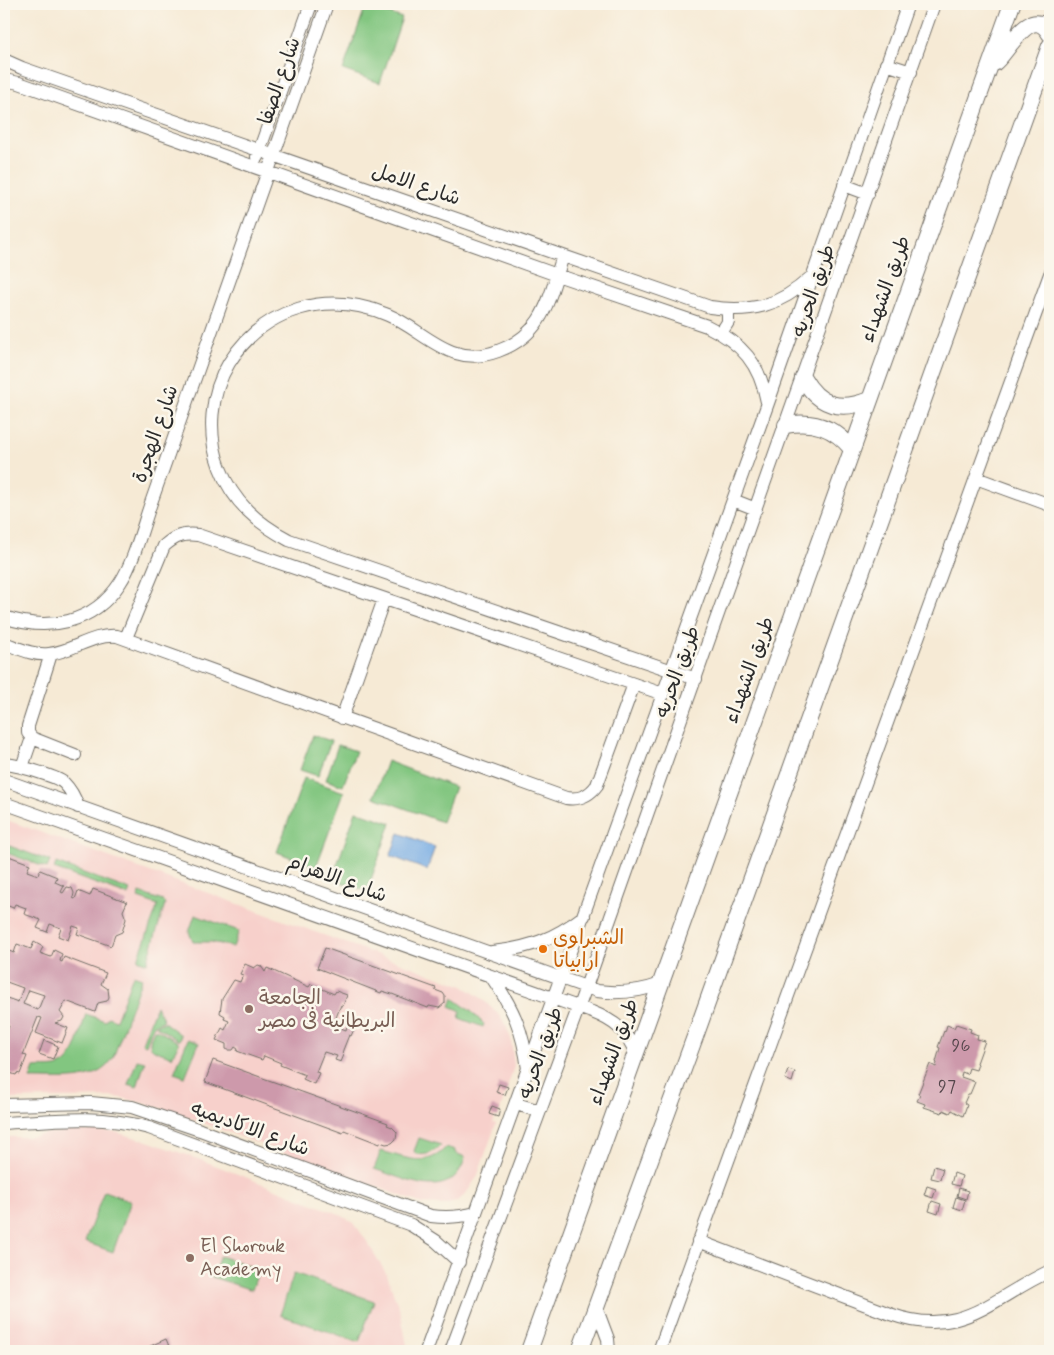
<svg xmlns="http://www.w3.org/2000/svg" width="1054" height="1355" viewBox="0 0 1054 1355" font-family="Mynerve,'Playpen Sans Arabic',sans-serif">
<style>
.built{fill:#f7d0cb}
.green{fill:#82c680;stroke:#567856}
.water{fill:#75aae3;stroke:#506a87}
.building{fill:#cd99ab;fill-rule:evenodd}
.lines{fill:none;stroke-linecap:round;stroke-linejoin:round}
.minor-casing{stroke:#726e66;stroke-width:14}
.major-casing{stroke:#726e66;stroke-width:18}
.minor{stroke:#fff;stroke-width:12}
.major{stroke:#fff;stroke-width:16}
.food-dot{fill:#e8710a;stroke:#fbf7ec;stroke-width:2}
.education-dot{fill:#8d6e63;stroke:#fbf7ec;stroke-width:2}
.labels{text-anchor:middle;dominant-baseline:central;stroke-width:5;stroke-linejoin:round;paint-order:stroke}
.number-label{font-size:18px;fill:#54464b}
.street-label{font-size:20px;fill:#2b2b2b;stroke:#fbf7ec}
.food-label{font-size:20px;fill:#c56008;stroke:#fbf7ec;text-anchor:start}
.education-label{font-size:20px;fill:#785e54;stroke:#fbf7ec;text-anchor:start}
</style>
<rect width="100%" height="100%" fill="#fbf7ec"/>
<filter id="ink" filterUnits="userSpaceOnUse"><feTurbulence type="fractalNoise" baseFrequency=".02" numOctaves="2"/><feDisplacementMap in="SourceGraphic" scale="10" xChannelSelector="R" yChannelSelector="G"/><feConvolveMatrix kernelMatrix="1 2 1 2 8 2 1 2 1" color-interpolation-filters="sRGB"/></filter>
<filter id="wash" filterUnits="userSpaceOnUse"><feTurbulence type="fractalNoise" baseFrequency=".0096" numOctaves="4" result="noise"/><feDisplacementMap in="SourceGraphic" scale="20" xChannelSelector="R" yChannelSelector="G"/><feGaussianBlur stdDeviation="1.12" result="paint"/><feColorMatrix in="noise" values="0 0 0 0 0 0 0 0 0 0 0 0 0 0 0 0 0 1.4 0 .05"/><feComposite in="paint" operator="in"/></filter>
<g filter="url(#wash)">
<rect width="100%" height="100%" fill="#f6ead5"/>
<path class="built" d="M4 819 461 985 480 997 498 1014 506 1026 511 1039 514 1066 498 1117 495 1116 493 1123 496 1124 477 1177 465 1195 456 1202 443 1205 423 1204 174 1112 128 1099 115 1097 4 1099Z
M78 1130 115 1132 147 1141 212 1164 339 1214 354 1223 366 1240 387 1275 401 1314 408 1351H4V1137H32L48 1133Z"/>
<path class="green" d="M366 5 402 18 380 83 343 70Z
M313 735 331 741 318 776 300 770Z
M338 745 356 751 343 786 326 780Z
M387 761 455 787 442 822 374 797Z
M304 778 344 792 316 867 277 852Z
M356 811 391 823 367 891 332 879Z
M4 844 50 861 47 868 4 852Z
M56 863 130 890 128 895 54 869Z
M140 893 163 901 165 904 147 963 138 959 158 905 138 898Z
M195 915 239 931 233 947 211 942H193L189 932Z
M133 975 142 978 113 1058C96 1086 59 1078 30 1079L34 1068C43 1067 54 1069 62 1065 76 1059 81 1028 86 1014L105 1021 108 1017 116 1020Z
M453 998 472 1012 484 1024 483 1027 459 1018 461 1011 450 1006Z
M156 1006 164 1020 153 1026 146 1045 142 1043Z
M164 1022 181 1035 179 1041 156 1026Z
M154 1030H158L179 1043 172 1057C154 1049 144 1052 154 1030Z
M188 1039 199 1043 185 1077 174 1073Z
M137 1060 145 1062 137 1087 128 1084Z
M419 1138 441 1145C434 1153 426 1156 416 1154L414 1151Z
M446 1147 455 1150V1153L463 1156 465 1159C450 1204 406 1179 374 1169L381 1151C405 1157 427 1169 446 1147Z
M104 1191 131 1201 113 1252 85 1242Z
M220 1256 259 1269 252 1290 212 1277Z
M294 1273 374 1301 359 1342 280 1315Z"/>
<path class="water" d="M399 833 435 847 427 870 390 856Z"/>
<g id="blocks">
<path class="building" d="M6 855 30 864 27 871 38 875 40 870 57 877 55 882 64 886 61 892 63 893 67 887 72 888 74 893 73 898 75 899 78 891 90 896 93 889 127 902 123 911 126 919 122 932 115 935 111 946 77 934 79 928 73 926 68 940 58 936 61 928 50 924 47 932 37 928 41 920 24 914 26 908 15 904 13 908 4 904V862Z
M34 942 43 947 40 953 51 957 54 950 62 954 60 961 62 962 64 957 106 973 101 984 108 989 109 997 107 1001 98 1003 95 1012 66 1001 60 1012 64 1017 62 1021 55 1023 68 1028 62 1043 36 1033 42 1018 38 1017 23 1055 27 1056 20 1074 17 1073 16 1075 4 1071V1038L9 1026 4 1024V997L18 1002 23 988 4 981V949L14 953 17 944 31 949ZM29 990 44 995 38 1010 23 1004Z
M325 948 436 988 435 990 443 993 445 996V1003L439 1008 429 1006 428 1008 392 994 382 991 381 993 317 968Z
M245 964 254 968 258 965 261 966 265 972 267 968 309 987 311 984 334 994 336 991 347 995 343 1006 341 1005 333 1025 346 1030 347 1026 354 1029 351 1036 349 1035 343 1050 342 1054 344 1055 341 1062 335 1060 337 1056 324 1052 316 1072 319 1073 314 1084 303 1079 305 1075 280 1065 281 1063 264 1056 262 1060 237 1051 238 1049 235 1047 233 1050H228L226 1049V1044L216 1040 222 1028 225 1030 229 1021 224 1019 225 1016 220 1013 222 999 234 980 240 982 243 975 240 974Z
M956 1024 971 1029 970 1032 978 1035 977 1039 985 1041 977 1063 978 1064 976 1070 969 1068 967 1074 962 1072 961 1077 975 1082 970 1094H968L964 1103 967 1105 963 1116 952 1110 950 1113 943 1110 942 1113 924 1107 925 1104 917 1101 920 1095 918 1094 930 1064 936 1067 937 1063 936 1062 940 1048 938 1047 944 1031 945 1032 947 1025 954 1028Z
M44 1040 58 1046 53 1059 39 1054Z
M213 1060 388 1123 387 1125 392 1127 397 1132 396 1139 392 1143 386 1144 380 1142V1144L344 1130 343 1133 205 1082Z
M788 1070 795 1072 792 1082 785 1079Z
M499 1084 508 1087 505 1095 496 1092Z
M492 1106 500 1109 498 1117 489 1114Z
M934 1166 943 1169 940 1180 931 1178Z
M954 1173 962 1176 959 1186 951 1184Z
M927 1186 936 1189 933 1198 924 1195Z
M959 1188 968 1191 966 1199 957 1196Z
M956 1197 965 1200 962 1210 953 1207Z
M932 1201 941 1204 938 1214 929 1211Z
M166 1339 171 1351H139Z"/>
</g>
</g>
<g filter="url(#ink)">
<use href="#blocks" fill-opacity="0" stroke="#726e66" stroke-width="1"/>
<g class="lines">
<g class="minor-casing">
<path id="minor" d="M4 60 22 68 710 307C751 313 780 306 810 278
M886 64 911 72
M4 80 19 83 557 275 707 326C742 343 760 364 767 402
M257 157 311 4
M844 185 868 194
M563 256C549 297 545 334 498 351 450 369 426 331 388 315 328 290 264 307 229 363 210 394 207 434 220 468 233 502 257 523 289 540L696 679
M721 333 728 322V310
M976 478 1050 505
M733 500 756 509
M4 617C48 632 93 624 120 583 134 562 143 525 152 500L327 4
M126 638 164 546C175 536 184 533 198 535L663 694
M4 643C18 648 34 656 49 654 74 651 91 634 117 636L566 798C580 800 589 796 597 785L634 684
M51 654 28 726V733L32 738 75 755
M342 718 384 599
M4 764C14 764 56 776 64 783 70 789 75 798 78 807
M22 767 32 738
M4 780 597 991C620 994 639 992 661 984
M4 803 592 1012C615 1021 626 1030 636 1054
M492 952C530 948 554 939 584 916
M491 976C513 1008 523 1030 528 1069
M516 1104 540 1111
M4 1105 91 1103 132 1107 200 1130 431 1216C448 1218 461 1217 476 1213
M4 1123C54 1120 100 1114 149 1128L411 1225 436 1241 459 1262
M698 1241 890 1314C962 1340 991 1298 1050 1271
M596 1307 608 1339 609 1351
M426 1351 768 403 908 4
M451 1351 586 987 934 4
M659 1351 1050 274"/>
</g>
<g class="major-casing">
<path id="major" d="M994 63C1007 54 1031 1 1050 34
M803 378C819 406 840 412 869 400
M786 425C813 420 834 427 852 449
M529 1351 1012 4
M580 1351 696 1034 1050 46"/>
</g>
<use href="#minor" class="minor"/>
<use href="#major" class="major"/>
</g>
</g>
<circle class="food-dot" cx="543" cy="949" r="5"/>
<g class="education-dot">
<circle cx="249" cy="1009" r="5"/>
<circle cx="190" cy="1258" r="5"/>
</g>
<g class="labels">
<g class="number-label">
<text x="961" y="1046">96</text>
<text x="947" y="1087">97</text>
</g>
<g class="street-label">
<text transform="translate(280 81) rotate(-71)">شارع الصفا</text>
<text transform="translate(416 185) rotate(19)">شارع الامل</text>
<text transform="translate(886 289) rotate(-70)">طريق الشهداء</text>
<text transform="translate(814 291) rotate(-71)">طريق الحريه</text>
<text transform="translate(156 434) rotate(-71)">شارع الهجرة</text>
<text transform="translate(750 670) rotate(-70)">طريق الشهداء</text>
<text transform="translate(678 672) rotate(-70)">طريق الحريه</text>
<text transform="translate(337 879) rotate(20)">شارع الاهرام</text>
<text transform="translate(614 1052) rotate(-70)">طريق الشهداء</text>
<text transform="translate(541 1053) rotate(-70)">طريق الحريه</text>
<text transform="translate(250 1129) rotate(20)">شارع الاكاديميه</text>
</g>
<g class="food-label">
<text x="553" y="938">الشبراوى<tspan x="553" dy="23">ارابياتا</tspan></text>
</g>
<g class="education-label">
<text x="259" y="998">الجامعة<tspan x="259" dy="23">البريطانية فى مصر</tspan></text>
<text x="200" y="1246">El Shorouk<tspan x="200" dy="23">Academy</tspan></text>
</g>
</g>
<rect width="1054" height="1355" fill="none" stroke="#fbf7ec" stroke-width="20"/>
</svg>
